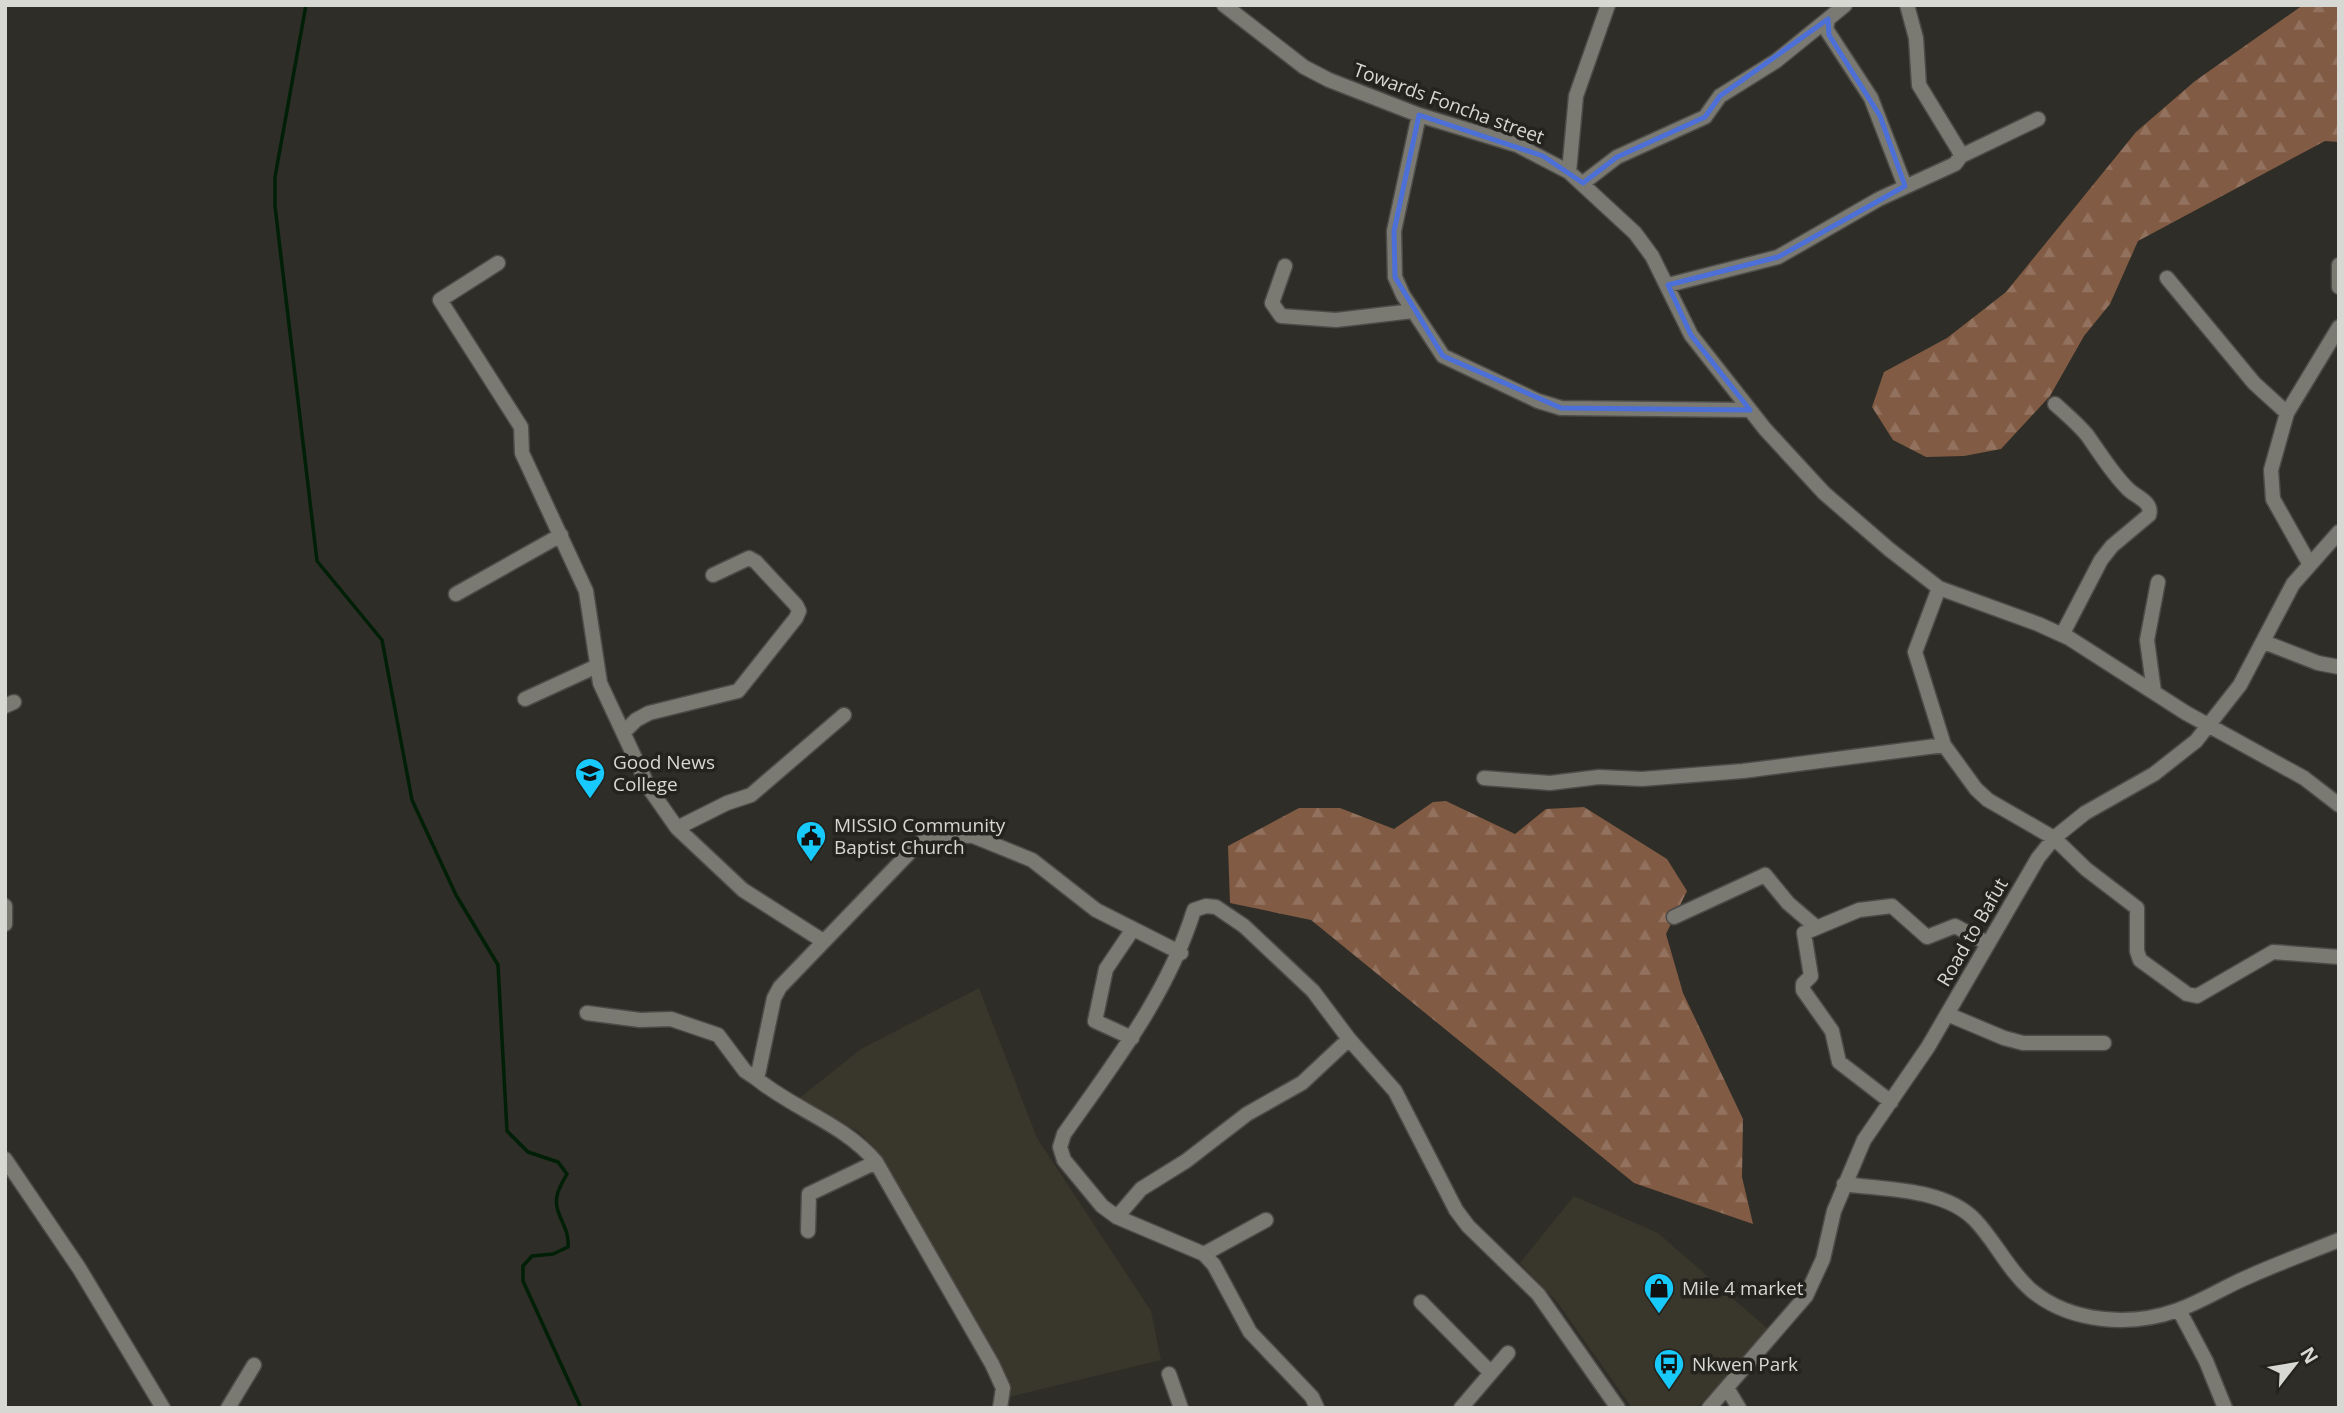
<svg xmlns="http://www.w3.org/2000/svg" width="2344" height="1413" viewBox="0 0 2344 1413" font-family="'Open Sans',sans-serif">
<style>
.built{fill:#39372b}
.forest{fill:url(#forest-firs)}
.lines{fill:none;stroke-linecap:round;stroke-linejoin:round}
.stream{stroke:#001f07;stroke-width:3.5}
.minor-casing{stroke:#4c4b47;stroke-width:17}
.minor{stroke:#7a7972;stroke-width:14}
.marked{fill:none;stroke:#4c70d7;stroke-width:5;stroke-linejoin:round}
.labels{text-anchor:middle;dominant-baseline:central;stroke-width:7;stroke-linejoin:round;paint-order:stroke}
.street-label{font-size:19px;fill:#d7d7d3;stroke:#24231e}
.poi-label{font-size:19px;fill:#d7d7d3;stroke:#24231e;text-anchor:start}
</style>
<defs>
<pattern id="forest-firs" width="22" height="20" patternUnits="userSpaceOnUse" patternTransform="scale(1.75)"><rect width="22" height="20" fill="#815b44"/><path d="M5 1l3.5 6h-7zM16 11l3.5 6h-7z" fill="#92725e"/></pattern>
</defs>
<rect width="100%" height="100%" fill="#2e2d27"/>
<path class="built" d="M979 988 1037 1138 1151 1311 1161 1360 1009 1397 876 1149 858 1131 797 1100 861 1049Z
M1574 1196 1658 1233 1768 1329 1697 1408H1632L1557 1302 1520 1263Z"/>
<path class="forest" d="M2303 5H2339V142L2325 141 2138 241 2110 304 2084 336 2050 396 2001 449 1964 456 1926 457 1893 440 1872 407 1884 372 1947 338 2006 292 2136 132 2195 81Z
M1446 801 1515 834 1546 809 1584 807 1667 859 1687 891 1666 934 1683 993 1743 1119 1742 1177 1753 1224 1634 1183 1311 920 1230 903 1228 846 1299 808H1340L1394 829 1433 802Z"/>
<g class="lines">
<path class="stream" d="M306 5 275 177V206L317 561 382 640 412 800 456 895 498 965 507 1131 528 1152 558 1162 567 1174C563 1181 558 1189 557 1196 553 1214 570 1226 568 1247L553 1254 532 1256 523 1266V1281L581 1408"/>
<g class="minor-casing">
<path id="minor" d="M1224 5 1304 67 1329 80 1419 115 1517 145 1569 172 1635 233 1652 256 1691 335 1765 429 1824 493 1890 550 1939 588 2038 624 2069 638 2186 713 2304 778 2339 805
M1845 5 1828 19 1826 29 1871 98 1905 186
M1419 115 1394 231 1395 277 1403 295 1443 356 1538 401 1561 408 1750 410
M1961 156 2038 119
M1569 172 1576 96 1608 5
M1583 183 1617 157 1705 117 1720 96 1776 61 1828 19
M498 263 440 300 521 427 522 453 586 591 600 683 649 788 677 828 743 890 823 941
M2339 265V287
M1285 266 1272 303 1281 316 1336 320 1413 311
M2167 278 2254 383 2287 413
M1668 285 1778 257 1879 199 1955 164 1961 156 1958 149 1919 85 1916 38 1907 5
M2055 404C2066 414 2078 424 2087 435 2100 453 2111 472 2127 488 2135 497 2153 501 2149 515L2112 546 2101 560 2062 635
M2309 563 2273 499 2271 470 2287 413 2339 327
M1939 588 1915 652 1944 745 1976 789 1988 800 2054 838 2086 869 2137 908V951L2140 960 2187 994 2197 996 2273 952 2339 957
M456 594 561 535
M2264 642 2318 663 2339 667
M2154 692 2147 640 2158 582
M525 699 597 666
M5 706 14 702
M625 731 636 720 649 713 738 691 796 618 799 611 796 605 756 562 749 558 713 575
M1484 778 1550 783 1599 777 1642 779 1743 771 1944 745
M677 828 727 803 751 795 844 715
M5 906V924
M1674 917 1765 875 1788 903 1816 927
M587 1013 640 1020 671 1019 718 1035 745 1071 757 1079
M1947 1014 2004 1038 2023 1043H2104
M1132 1038 1095 1021 1106 969 1133 929
M1891 1102 1839 1062 1832 1031 1803 990V984L1811 976 1804 933 1859 910 1892 906 1927 937 1955 926 1987 943
M5 1159 79 1268 163 1408
M1844 1184C1886 1190 1944 1188 1975 1220 1996 1242 2008 1270 2031 1290 2070 1323 2131 1327 2178 1310 2203 1301 2226 1286 2250 1276 2279 1263 2309 1252 2339 1240
M1117 1217 1141 1189 1186 1161 1247 1114 1302 1083 1349 1039
M808 1231 809 1194 876 1162
M1204 1254 1266 1220
M1421 1302 1489 1371
M2179 1310 2206 1361 2225 1408
M1169 1374 1181 1408
M1727 1388 1739 1408
M228 1408 254 1365
M1000 1408 1003 1388 992 1364 876 1162C844 1124 795 1110 757 1079L774 998 780 987 912 850 924 840 936 835 973 836 1032 860 1096 910 1181 953
M1317 1408 1312 1397 1250 1332 1214 1265 1204 1254 1117 1217 1102 1206 1064 1160 1060 1147 1064 1134C1114 1063 1168 994 1194 910L1206 906 1216 907 1244 926 1313 991 1349 1039 1395 1091 1456 1210 1468 1226 1538 1294 1618 1408
M1461 1408 1508 1353
M1709 1408 1806 1296 1823 1259 1834 1211 1864 1140 1928 1047 2038 858 2054 838 2085 813 2154 774 2196 741 2240 685 2293 584 2339 532"/>
</g>
<use href="#minor" class="minor"/>
</g>
<path class="marked" d="M1828 19 1829 35 1880 116 1905 186 1778 257 1668 285 1691 335 1750 410 1561 408 1443 356 1395 277 1394 231 1419 115 1543 156 1583 183 1617 157 1705 117 1720 96Z"/>
<defs>
<g id="school-pin" transform="scale(1.575)"><path d="M0 17L-7.5 6A9.5 9.5 0 1 1 7.5 6Z" fill="#18cafc" stroke="#24231e"/><path d="M0-5L7-2L0 1L-7-2ZM-4 1L0 2.5L4 1V4Q0 6-4 4Z" fill="#111"/></g>
<g id="civic-pin" transform="scale(1.575)"><path d="M0 17L-7.5 6A9.5 9.5 0 1 1 7.5 6Z" fill="#18cafc" stroke="#24231e"/><path d="M-.6-6.5H3V-4.5H.6V-3L4-1V1h2V6H-6V1h2V-1L-.6-3ZM-1.2 2.5V6h2.4V2.5Z" fill="#111"/></g>
<g id="shop-pin" transform="scale(1.575)"><path d="M0 17L-7.5 6A9.5 9.5 0 1 1 7.5 6Z" fill="#18cafc" stroke="#24231e"/><path d="M-5-2.5h2.3a2.7 3.5 0 0 1 5.4 0H5L5.5 6h-11ZM-1.5-2.5h3a1.5 2.3 0 0 0-3 0Z" fill="#111"/></g>
<g id="bus-pin" transform="scale(1.575)"><path d="M0 17L-7.5 6A9.5 9.5 0 1 1 7.5 6Z" fill="#18cafc" stroke="#24231e"/><path d="M-5-6H5V4H4V6H2V4H-2V6H-4V4H-5ZM-3.5-4V0h7V-4ZM-3.5 1.2v1.5H-2V1.2ZM2 1.2v1.5H3.5V1.2Z" fill="#111"/></g>
</defs>
<g fill-rule="evenodd">
<use href="#school-pin" x="590" y="773"/>
<use href="#civic-pin" x="811" y="836"/>
<use href="#shop-pin" x="1659" y="1288"/>
<use href="#bus-pin" x="1669" y="1364"/>
</g>
<g class="labels">
<g class="street-label">
<text transform="translate(1449 103) rotate(20)">Towards Foncha street</text>
<text transform="translate(1972 932) rotate(-60)">Road to Bafut</text>
</g>
<g class="poi-label">
<text x="613" y="762">Good News<tspan x="613" dy="22">College</tspan></text>
<text x="834" y="825">MISSIO Community<tspan x="834" dy="22">Baptist Church</tspan></text>
<text x="1682" y="1288">Mile 4 market</text>
<text x="1692" y="1364">Nkwen Park</text>
</g>
</g>
<rect width="2344" height="1413" fill="none" stroke="#d7d7d3" stroke-width="14"/>
<g transform="translate(2295 1364) rotate(59)" stroke="#24231e" stroke-width="5" paint-order="stroke">
<path d="M0-5L12 26L0 18L-12 26Z" fill="#d7d7d3"/>
<text y="-10" font-size="19" font-weight="bold" text-anchor="middle" fill="#d7d7d3">N</text>
</g>
</svg>
